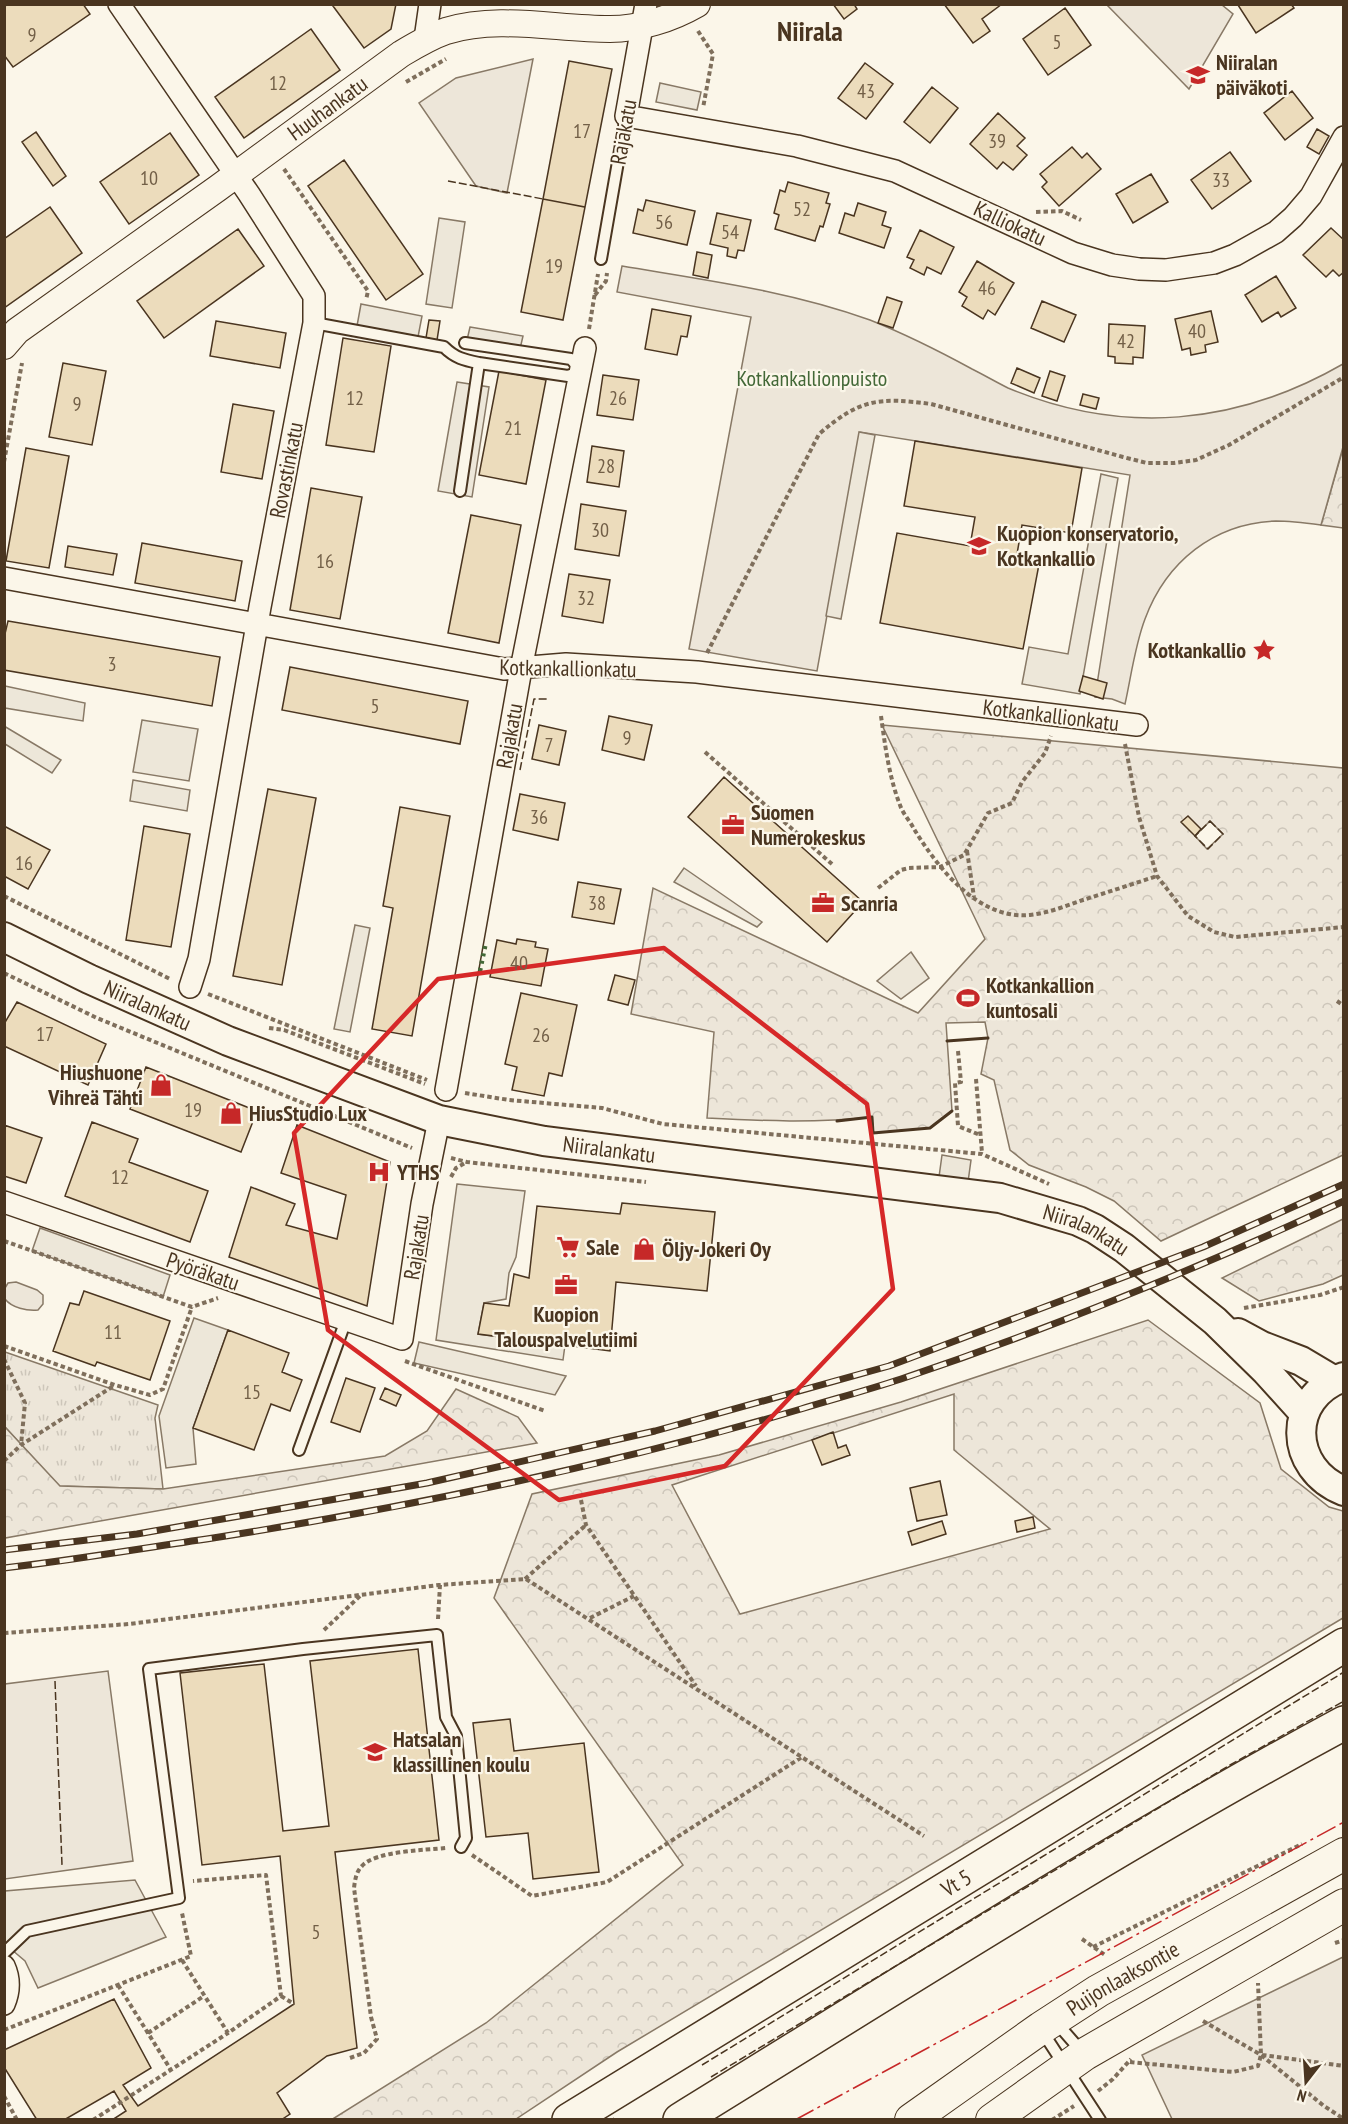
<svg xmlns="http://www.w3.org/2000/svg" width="1348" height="2124" viewBox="0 0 1348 2124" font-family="'PT Sans Narrow',sans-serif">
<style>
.grass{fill:url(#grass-tufts);stroke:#887966;stroke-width:1.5}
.forest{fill:url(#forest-crowns);stroke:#887966;stroke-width:1.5;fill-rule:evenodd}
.park{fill:#ede6d9;stroke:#887966;stroke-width:1.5}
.parking{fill:#ede7d9;stroke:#887966;stroke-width:1.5}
.building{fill:#ecdcbc;stroke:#4a3520;stroke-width:1.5}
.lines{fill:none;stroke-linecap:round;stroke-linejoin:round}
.service-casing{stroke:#4a3520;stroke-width:14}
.minor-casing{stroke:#4a3520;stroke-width:24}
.tertiary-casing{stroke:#4a3520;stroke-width:28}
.secondary-casing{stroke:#4a3520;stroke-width:32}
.primary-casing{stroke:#4a3520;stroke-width:34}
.motorway-casing{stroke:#4a3520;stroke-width:36}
.path{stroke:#7f6f5c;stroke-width:4;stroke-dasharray:4.5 3;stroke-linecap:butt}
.service{stroke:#fbf6e9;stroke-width:10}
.minor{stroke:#fbf6e9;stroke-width:21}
.tertiary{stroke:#fbf6e9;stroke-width:26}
.secondary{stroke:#fbf6e9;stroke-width:28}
.primary{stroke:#fbf6e9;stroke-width:32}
.motorway{stroke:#fbf6e9;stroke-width:33}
.rail-casing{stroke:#4a3520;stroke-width:7}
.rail{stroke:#fbf6e9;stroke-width:4.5;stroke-dasharray:14;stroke-linecap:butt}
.hedge{stroke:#436837;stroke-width:4.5;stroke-dasharray:3 4.5;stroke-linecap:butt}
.fence{stroke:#4a3520;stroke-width:1.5;stroke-dasharray:8 3;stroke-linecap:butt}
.wall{stroke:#4a3520;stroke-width:3}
.power{stroke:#c62828;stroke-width:1.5;stroke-dasharray:21 4.5 3 4.5;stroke-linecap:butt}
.marked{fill:none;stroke:#d62828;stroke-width:4.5;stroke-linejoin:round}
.labels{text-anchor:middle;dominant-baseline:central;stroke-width:4.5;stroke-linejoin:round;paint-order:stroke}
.number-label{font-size:20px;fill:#725f47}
.poi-label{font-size:22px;font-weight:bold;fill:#4a3520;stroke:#fbf6e9;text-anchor:start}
.street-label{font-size:22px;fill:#4a3520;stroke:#fbf6e9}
.park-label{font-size:22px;fill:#436837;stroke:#fbf6e9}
.district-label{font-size:28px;font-weight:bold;fill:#4a3520;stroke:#fbf6e9}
</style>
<defs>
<pattern id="grass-tufts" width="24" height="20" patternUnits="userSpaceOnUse" patternTransform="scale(1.5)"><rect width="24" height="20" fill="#ede6d9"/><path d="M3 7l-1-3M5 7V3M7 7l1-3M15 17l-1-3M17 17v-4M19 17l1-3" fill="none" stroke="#cdc6ba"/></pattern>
<pattern id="forest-crowns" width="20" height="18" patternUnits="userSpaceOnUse" patternTransform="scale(1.5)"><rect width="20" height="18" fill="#ede6d9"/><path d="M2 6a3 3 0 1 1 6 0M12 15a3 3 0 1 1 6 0" fill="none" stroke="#cdc6ba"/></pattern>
</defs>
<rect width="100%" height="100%" fill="#fbf6e9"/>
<path class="grass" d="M5 1352 158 1405 155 1418 163 1489 59 1486 5 1427Z"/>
<path class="forest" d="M1342 452H1344L1343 528 1321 525Z
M882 725 1343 768V1155L1161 1241 1114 1201 1086 1187 1029 1165 1010 1150 994 1080 981 1074 988 1038 985 1022 946 1023 952 1111 930 1128 873 1133 872 1117C816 1123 763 1121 707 1118L714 1032 631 1014 653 888 918 1013 985 939ZM1210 821 1223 834 1207 849 1195 836Z
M1343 1219V1275L1323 1284 1259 1301 1222 1278Z
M1148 1320 1260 1403 1281 1469 1329 1507 1343 1511V1618L617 2052 516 2119 331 2120 486 2023 683 1865 494 1598 532 1494 719 1455 901 1402ZM954 1394V1450L1050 1529 740 1614 672 1485Z
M456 1389 518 1417 537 1443 5 1538V1427L60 1486 163 1489 385 1456 427 1431Z"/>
<path class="park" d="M1107 5H1222L1233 14 1189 89Z
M533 59 507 193 476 186 419 103 456 78Z
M622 266C705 280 790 291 870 320 905 334 939 351 972 369 984 375 996 382 1008 388 1123 436 1237 425 1343 364V447L1321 525C1306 523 1291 521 1276 521 1214 523 1166 562 1145 619 1135 645 1131 677 1125 704L1112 699 1095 697 1130 475 860 432 817 671 689 649 751 317 617 292Z
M16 1282 37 1290 43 1295V1304L38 1310C27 1311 12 1308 5 1299V1288L8 1283Z
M108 1671 133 1861 5 1879V1684Z
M1343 1957V2119H1172L1142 2055Z"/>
<path class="parking" d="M660 83 701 92 697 110 656 102Z
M439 218 465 222 452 308 426 304Z
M361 304 422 316 418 337 357 326Z
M470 327 523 336 520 349 467 340Z
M457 382 489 387 472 497 438 491Z
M859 432 875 435 841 619 826 616Z
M1101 474 1118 478 1080 694 1022 684 1029 647 1068 654Z
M5 686 85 703 83 721 5 708Z
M142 720 198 729 189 781 133 772Z
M4 726 61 760 52 773 5 744Z
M133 780 190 790 187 811 130 801Z
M684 868 762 922 757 927 674 882Z
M355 925 370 928 350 1032 334 1029Z
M911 952 929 978 901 999 877 981Z
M942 1155 971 1160 968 1182 939 1177Z
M457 1184 525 1191 516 1257 509 1273 506 1299 484 1303 478 1334 565 1345 563 1360 436 1340Z
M40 1228 170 1275 163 1297 32 1251Z
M194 1318 228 1330 193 1428 196 1464 166 1468 159 1416Z
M419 1342 566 1376 555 1395 414 1363Z
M135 1880 166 1937 38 1988 25 1961 5 1944V1891Z"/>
<path class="building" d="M8 4H83L90 14 13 67 4 55V7Z
M335 4H396L391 29 364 48 333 6Z
M833 4H854L857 9 844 19Z
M944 4H1002L982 19 990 31 973 43Z
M1240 4H1291L1294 8 1256 33 1238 5Z
M1065 8 1091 45 1048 75 1023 39Z
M311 29 340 70 244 138 215 97Z
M569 61 612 69 585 207 543 199Z
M865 63 893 84 866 119 838 98Z
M932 87 958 108 930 143 904 122Z
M1292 91 1313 118 1285 140 1264 113Z
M998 113 1025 138 1017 146 1027 155 1013 170 1003 162 997 169 970 144Z
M1317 129 1329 136 1319 154 1307 147Z
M36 132 66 176 53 186 22 142Z
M170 133 199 175 129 224 100 182Z
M1072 147 1082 158 1087 153 1101 169 1059 206 1042 187 1047 182 1040 174Z
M1230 152 1251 181 1212 209 1191 180Z
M344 160 423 274 386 300 308 186Z
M1151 174 1168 202 1133 223 1116 194Z
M788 182 829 193 826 203 830 204 823 227 820 226 815 241 775 229 779 215 774 213 780 190 785 192Z
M543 199 585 207 563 320 521 312Z
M646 200 695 211 687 245 633 233 638 209 643 211Z
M858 203 886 212 882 225 891 228 884 248 839 233 845 213 854 216Z
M50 207 82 253 4 308V239Z
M717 213 751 220 744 251 738 250 736 258 727 256 728 248 710 244Z
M1331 228 1344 240V272L1339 276 1333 270 1326 277 1303 255Z
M238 229 264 266 164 338 137 301Z
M920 230 954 247 941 274 927 267 924 275 910 268 914 260 907 257Z
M697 252 712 255 708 278 693 275Z
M977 261 1014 283 995 315 988 310 983 319 962 306 967 297 959 292Z
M1276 276 1296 308 1281 317 1278 312 1262 322 1245 295Z
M887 297 902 302 893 328 878 323Z
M1042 301 1076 315 1064 342 1031 328Z
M652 309 691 316 687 337 681 336 677 355 645 349Z
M1211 311 1218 342 1205 345 1206 352 1191 355 1190 348 1182 350 1175 319Z
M429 320 440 321 437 340 426 338Z
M216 321 286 333 280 368 210 356Z
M1109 324 1145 326 1143 358 1133 357V364L1115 363V357L1108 356Z
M343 338 391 346 374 452 326 445Z
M63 363 106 371 92 445 49 437Z
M1017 368 1040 378 1034 393 1011 383Z
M499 371 546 380 526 484 479 475Z
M1050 371 1065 376 1057 401 1042 396Z
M603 375 639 380 633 420 597 415Z
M1083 394 1099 398 1096 409 1080 405Z
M233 404 274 411 262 479 221 472Z
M915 441 1082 468 1071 533 1022 525 1017 554 1040 559 1023 649 880 623 897 533 970 546 975 517 904 506Z
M592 446 624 451 619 487 587 482Z
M26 448 69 456 49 568 6 561Z
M311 488 362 497 340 619 290 610Z
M581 504 626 511 619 556 575 549Z
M471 515 521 525 499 643 448 633Z
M142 543 242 561 235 601 135 583Z
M68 546 117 554 113 575 65 567Z
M569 574 610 580 603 623 562 616Z
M8 621 220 657 212 706 4 670V638Z
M290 667 468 701 460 744 282 710Z
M1083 676 1107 683 1103 699 1079 691Z
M609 716 652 725 644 760 602 750Z
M539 725 566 731 559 765 532 759Z
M724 777 863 902 827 942 688 817Z
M268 789 316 798 282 985 233 976Z
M520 794 565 803 558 840 513 830Z
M400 807 450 816 412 1036 372 1029 393 908 383 906Z
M1188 816 1201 829 1195 836 1181 822Z
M4 826 50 850 28 889 4 876Z
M144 826 190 834 171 947 126 940Z
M578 882 621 889 614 924 572 917Z
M517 939 536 942 535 947 548 949 541 986 490 977 497 940 516 944Z
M615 975 635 980 628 1005 608 1000Z
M521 993 577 1005 562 1076 549 1073 544 1096 512 1090 517 1067 505 1064Z
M17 1002 106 1044 88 1085 4 1046V1024Z
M146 1067 257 1111 241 1152 130 1109Z
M92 1122 138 1139 129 1162 208 1191 190 1242 65 1196Z
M4 1125 42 1138 26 1183 4 1176Z
M297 1125 390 1162 367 1306 229 1257 251 1187 295 1204 286 1225 337 1239 346 1195 281 1173Z
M622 1203 715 1212 707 1291 616 1282 610 1351 478 1334 484 1303 509 1306 514 1274 529 1278 537 1206 620 1214Z
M84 1291 170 1321 150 1380 97 1362 95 1366 53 1351 70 1303 79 1305Z
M228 1330 289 1353 282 1372 302 1380 290 1411 271 1404 254 1450 193 1428Z
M346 1378 375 1388 360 1432 331 1422Z
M385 1388 401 1395 396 1406 380 1399Z
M833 1432 838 1448 846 1445 850 1455 822 1465 812 1440Z
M940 1481 947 1515 917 1521 910 1488Z
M1033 1517 1035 1528 1017 1532 1015 1521Z
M942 1521 946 1534 912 1545 908 1532Z
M418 1649 439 1840 335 1852 357 2048 327 2056 277 2093 290 2114 281 2120H112L126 2111 114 2091 64 2120H37L4 2067V2050L114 1999 151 2068 123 2085 138 2106 294 2004 280 1856 202 1865 180 1673 264 1664 283 1831 329 1826 310 1661Z
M510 1719 514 1751 584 1743 599 1872 533 1879 528 1833 486 1837 473 1723Z"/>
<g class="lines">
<g class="service-casing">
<path id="service" d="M601 259 626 116
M314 323 444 347C455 358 464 360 479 363
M460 491 479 363 568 376 582 371 571 359 465 343
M299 1450 346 1320
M4 1953 27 1931 179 1898 149 1669 303 1649 437 1635 446 1717 456 1736 466 1838 461 1847
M1055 2021 1082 2052
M1042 2031 1100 2120"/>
</g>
<g class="minor-casing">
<path id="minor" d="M119 4 249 194 314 296V323L260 607 199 959 190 987
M646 4 626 116 797 146 895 171 1073 253 1112 265 1139 269 1166 270 1214 263 1235 255 1276 232 1293 217 1311 196 1344 137
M425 39 430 4
M4 578 504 669 566 664 697 672 1137 725
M446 1090 521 669 585 348
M4 1202 402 1339 422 1204 439 1120
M4 1966C10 1979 10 1990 4 2004"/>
</g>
<g class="tertiary-casing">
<g id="tertiary">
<path id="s1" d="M4 346 17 331 218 188 401 54C416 45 429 37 446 31 499 15 555 29 610 29 639 29 671 19 697 4"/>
</g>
</g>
<g class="secondary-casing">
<g id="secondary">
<path id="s2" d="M4 937 89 979 228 1041 439 1120 544 1141 1000 1198 1078 1221 1095 1229 1124 1248 1215 1321 1266 1371 1304 1413"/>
<path d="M1238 1333 1262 1346 1301 1361 1333 1380"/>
<path d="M1344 1377C1286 1397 1288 1469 1344 1491"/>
</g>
</g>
<g class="primary-casing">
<g id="primary">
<path id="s3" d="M911 2120 1041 2028 1098 1991 1344 1854"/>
<path d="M992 2120 1085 2054 1344 1905"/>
</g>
</g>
<g class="motorway-casing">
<g id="motorway">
<path id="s4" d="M569 2120 1344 1645"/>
<path d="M680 2120C899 1985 1117 1845 1344 1723"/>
</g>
</g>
<path class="path" d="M698 31 713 54 703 108
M406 82 446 59
M284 169 368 291 366 300
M1036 212 1062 211 1081 220
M595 295 606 281 607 273
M589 329 598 274
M4 462 22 363
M707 653 819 434C860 399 878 397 931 404L1123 457 1147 463H1174L1196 460 1229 445 1344 377
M881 716C885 745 889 777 900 805 903 814 910 821 914 829 938 868 978 920 1030 915 1048 913 1066 906 1083 900 1108 892 1133 884 1157 876
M1125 744 1139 817 1157 876 1188 916 1214 932 1235 937 1344 927
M705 752 832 864
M967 851 974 897
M878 888 901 870 909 868 940 867 964 855 988 813 1012 803 1022 782 1045 753 1051 736
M4 896 170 979
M4 973 97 1018 412 1148
M208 994 427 1080
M1337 1001 1344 1006
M269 1028 284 1030 425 1084
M958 1051 961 1082 955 1083 958 1126 980 1135
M976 1079 982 1153
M465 1093 509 1100 602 1108 663 1124 982 1154 1049 1184
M451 1158 467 1162 646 1182
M451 1177 456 1168 467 1162
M4 1241 192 1307 218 1298
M1244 1308 1320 1295 1344 1287
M4 1346 115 1385 150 1395 163 1389 192 1307
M4 1359 25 1403 21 1445
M405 1361 545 1411
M4 1461 21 1445 115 1385
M581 1500 586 1525 696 1686
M525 1579 586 1525
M590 1618 634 1596
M438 1619 440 1585
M324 1630 360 1596
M4 1633 129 1624 439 1585 526 1579 924 1836
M472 1855 532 1896 607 1882 802 1757
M1082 1939 1105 1955
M1335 1943 1344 1940
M1093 1947 1302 1844
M182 1960 228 2033 281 1996 266 1875 193 1881
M118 1985 171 2070
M281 1996 294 2004
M1203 2021 1261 2055 1324 2106 1344 2119
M4 2030 191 1956 182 1913
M148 2033 204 1996
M1262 2055 1344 2066
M350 2058 364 2053 377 2039 371 2017 354 1888C355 1880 356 1872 362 1866 375 1851 426 1850 446 1848
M1130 2062 1233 2072 1258 2066 1261 2055 1258 1983
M1098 2091 1113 2079 1131 2059
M4 2096 17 2120
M93 2120 228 2033
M1052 2120 1074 2106"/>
<use href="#service" class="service"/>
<use href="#minor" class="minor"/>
<use href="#tertiary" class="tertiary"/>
<use href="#secondary" class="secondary"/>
<use href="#primary" class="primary"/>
<use href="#motorway" class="motorway"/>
<g class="rail-casing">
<path id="rail" d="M4 1550 137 1534 427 1483 655 1431 889 1366 1203 1247 1344 1184
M4 1568C74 1560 143 1548 213 1538 411 1507 608 1466 801 1409 834 1399 868 1390 901 1379 1052 1328 1199 1268 1344 1201"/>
</g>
<use href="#rail" class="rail"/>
<path class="hedge" d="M480 971 486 942"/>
<path class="fence" d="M448 181 543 199
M520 770 534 699H548
M1210 821 1223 834 1208 849 1195 836Z
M55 1681 62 1865
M702 2065 1344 1672
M711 2077 1230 1765 1344 1701
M612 2120 614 2118"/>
<path class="wall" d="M947 1041 988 1038
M837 1121 872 1117 873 1133 930 1128 952 1111"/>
<path class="power" d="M795 2120 1344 1822"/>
</g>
<path class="marked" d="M664 948 867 1104 893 1289 725 1466 559 1500 328 1330 294 1133 438 979Z"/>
<defs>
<g id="school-bare" transform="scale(1.8)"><path d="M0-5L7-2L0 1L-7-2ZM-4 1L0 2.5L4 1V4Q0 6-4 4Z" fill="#c62828" stroke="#fbf6e9" stroke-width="2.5" paint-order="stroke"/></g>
<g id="sight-bare" transform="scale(1.8)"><path d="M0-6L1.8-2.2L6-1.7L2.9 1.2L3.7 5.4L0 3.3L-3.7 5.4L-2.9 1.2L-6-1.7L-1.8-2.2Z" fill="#c62828" stroke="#fbf6e9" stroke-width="2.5" paint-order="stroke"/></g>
<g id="office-bare" transform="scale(1.8)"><path d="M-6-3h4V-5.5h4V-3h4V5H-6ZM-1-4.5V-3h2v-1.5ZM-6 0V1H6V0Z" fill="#c62828" stroke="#fbf6e9" stroke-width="2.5" paint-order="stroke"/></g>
<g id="stadium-bare" transform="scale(1.8)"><path d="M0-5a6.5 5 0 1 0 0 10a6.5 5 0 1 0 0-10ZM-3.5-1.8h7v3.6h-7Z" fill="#c62828" stroke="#fbf6e9" stroke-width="2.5" paint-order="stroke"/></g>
<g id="shop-bare" transform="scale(1.8)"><path d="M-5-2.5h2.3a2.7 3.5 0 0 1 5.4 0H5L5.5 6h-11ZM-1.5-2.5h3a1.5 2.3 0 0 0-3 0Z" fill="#c62828" stroke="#fbf6e9" stroke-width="2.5" paint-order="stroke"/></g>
<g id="hospital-bare" transform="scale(1.8)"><path d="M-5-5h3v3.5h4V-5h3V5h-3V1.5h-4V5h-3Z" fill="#c62828" stroke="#fbf6e9" stroke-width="2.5" paint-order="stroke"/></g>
<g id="supermarket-bare" transform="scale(1.8)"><path d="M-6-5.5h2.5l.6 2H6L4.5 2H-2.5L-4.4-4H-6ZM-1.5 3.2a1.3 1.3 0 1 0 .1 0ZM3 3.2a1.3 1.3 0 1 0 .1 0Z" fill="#c62828" stroke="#fbf6e9" stroke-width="2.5" paint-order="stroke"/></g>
</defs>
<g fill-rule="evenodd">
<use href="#school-bare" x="1198" y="75"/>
<use href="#school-bare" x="979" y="546"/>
<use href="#sight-bare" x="1264" y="650"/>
<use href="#office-bare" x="733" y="825"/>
<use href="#office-bare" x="823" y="903"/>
<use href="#stadium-bare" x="968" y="998"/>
<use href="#shop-bare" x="161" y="1085"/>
<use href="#shop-bare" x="231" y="1113"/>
<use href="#hospital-bare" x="379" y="1172"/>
<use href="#supermarket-bare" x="568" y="1247"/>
<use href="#shop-bare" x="644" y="1249"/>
<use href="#office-bare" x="566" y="1285"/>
<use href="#school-bare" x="375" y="1752"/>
</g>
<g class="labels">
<g class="number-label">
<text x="32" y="35">9</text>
<text x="1057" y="42">5</text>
<text x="278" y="83">12</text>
<text x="866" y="91">43</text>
<text x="582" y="131">17</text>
<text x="997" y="141">39</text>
<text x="149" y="178">10</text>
<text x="1221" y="180">33</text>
<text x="802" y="209">52</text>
<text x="664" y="222">56</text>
<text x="730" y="232">54</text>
<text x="554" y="266">19</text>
<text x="987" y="288">46</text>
<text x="1197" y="331">40</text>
<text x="1126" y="341">42</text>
<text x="355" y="398">12</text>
<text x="618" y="398">26</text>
<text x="77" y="404">9</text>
<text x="513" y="428">21</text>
<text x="606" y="466">28</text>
<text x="600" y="530">30</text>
<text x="325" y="561">16</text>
<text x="586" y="598">32</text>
<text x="112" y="664">3</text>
<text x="375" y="706">5</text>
<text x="627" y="738">9</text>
<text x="549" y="745">7</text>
<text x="539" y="817">36</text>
<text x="24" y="863">16</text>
<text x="597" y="903">38</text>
<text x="519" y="963">40</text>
<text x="45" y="1034">17</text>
<text x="541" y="1035">26</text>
<text x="193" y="1110">19</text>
<text x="120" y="1177">12</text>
<text x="113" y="1332">11</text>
<text x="252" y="1392">15</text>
<text x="316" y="1932">5</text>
</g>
<g class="poi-label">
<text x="1216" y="62">Niiralan<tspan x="1216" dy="25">päiväkoti</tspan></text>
<text x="997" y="533">Kuopion konservatorio,<tspan x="997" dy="25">Kotkankallio</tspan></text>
<text x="1246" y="650" text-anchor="end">Kotkankallio</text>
<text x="751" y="812">Suomen<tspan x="751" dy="25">Numerokeskus</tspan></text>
<text x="841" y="903">Scanria</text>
<text x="986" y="985">Kotkankallion<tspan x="986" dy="25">kuntosali</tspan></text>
<text x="143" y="1072" text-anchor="end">Hiushuone<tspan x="143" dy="25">Vihreä Tähti</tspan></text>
<text x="249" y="1113">HiusStudio Lux</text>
<text x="397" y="1172">YTHS</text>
<text x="586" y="1247">Sale</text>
<text x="662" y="1249">Öljy-Jokeri Oy</text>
<text x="566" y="1314" text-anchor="middle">Kuopion<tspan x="566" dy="25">Talouspalvelutiimi</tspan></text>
<text x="393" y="1739">Hatsalan<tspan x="393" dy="25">klassillinen koulu</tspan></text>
</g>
<g class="street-label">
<text stroke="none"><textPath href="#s1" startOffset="402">Huuhankatu</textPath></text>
<text transform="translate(623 132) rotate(-80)">Rajakatu</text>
<text transform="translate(1010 223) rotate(25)">Kalliokatu</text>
<text transform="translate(286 470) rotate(-79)">Rovastinkatu</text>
<text transform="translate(568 668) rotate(1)">Kotkankallionkatu</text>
<text transform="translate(1051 715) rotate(7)">Kotkankallionkatu</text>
<text transform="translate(509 736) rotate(-80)">Rajakatu</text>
<text stroke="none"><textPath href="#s2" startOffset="159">Niiralankatu</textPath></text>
<text stroke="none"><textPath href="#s2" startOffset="645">Niiralankatu</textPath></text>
<text stroke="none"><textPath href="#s2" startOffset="1131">Niiralankatu</textPath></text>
<text transform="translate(416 1247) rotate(-81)">Rajakatu</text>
<text transform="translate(203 1271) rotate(19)">Pyöräkatu</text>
<text stroke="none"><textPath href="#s4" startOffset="454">Vt 5</textPath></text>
<text stroke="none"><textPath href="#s3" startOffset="255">Puijonlaaksontie</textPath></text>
</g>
<g class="park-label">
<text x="812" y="378">Kotkankallionpuisto</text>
</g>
<g class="district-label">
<text x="810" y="30">Niirala</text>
</g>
</g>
<rect width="1348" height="2124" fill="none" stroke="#4a3520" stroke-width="12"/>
<g transform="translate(1306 2082) rotate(197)" stroke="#fbf6e9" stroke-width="4.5" paint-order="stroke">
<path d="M0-4.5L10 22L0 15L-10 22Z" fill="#4a3520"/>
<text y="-9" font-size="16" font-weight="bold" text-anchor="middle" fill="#4a3520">N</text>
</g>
</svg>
